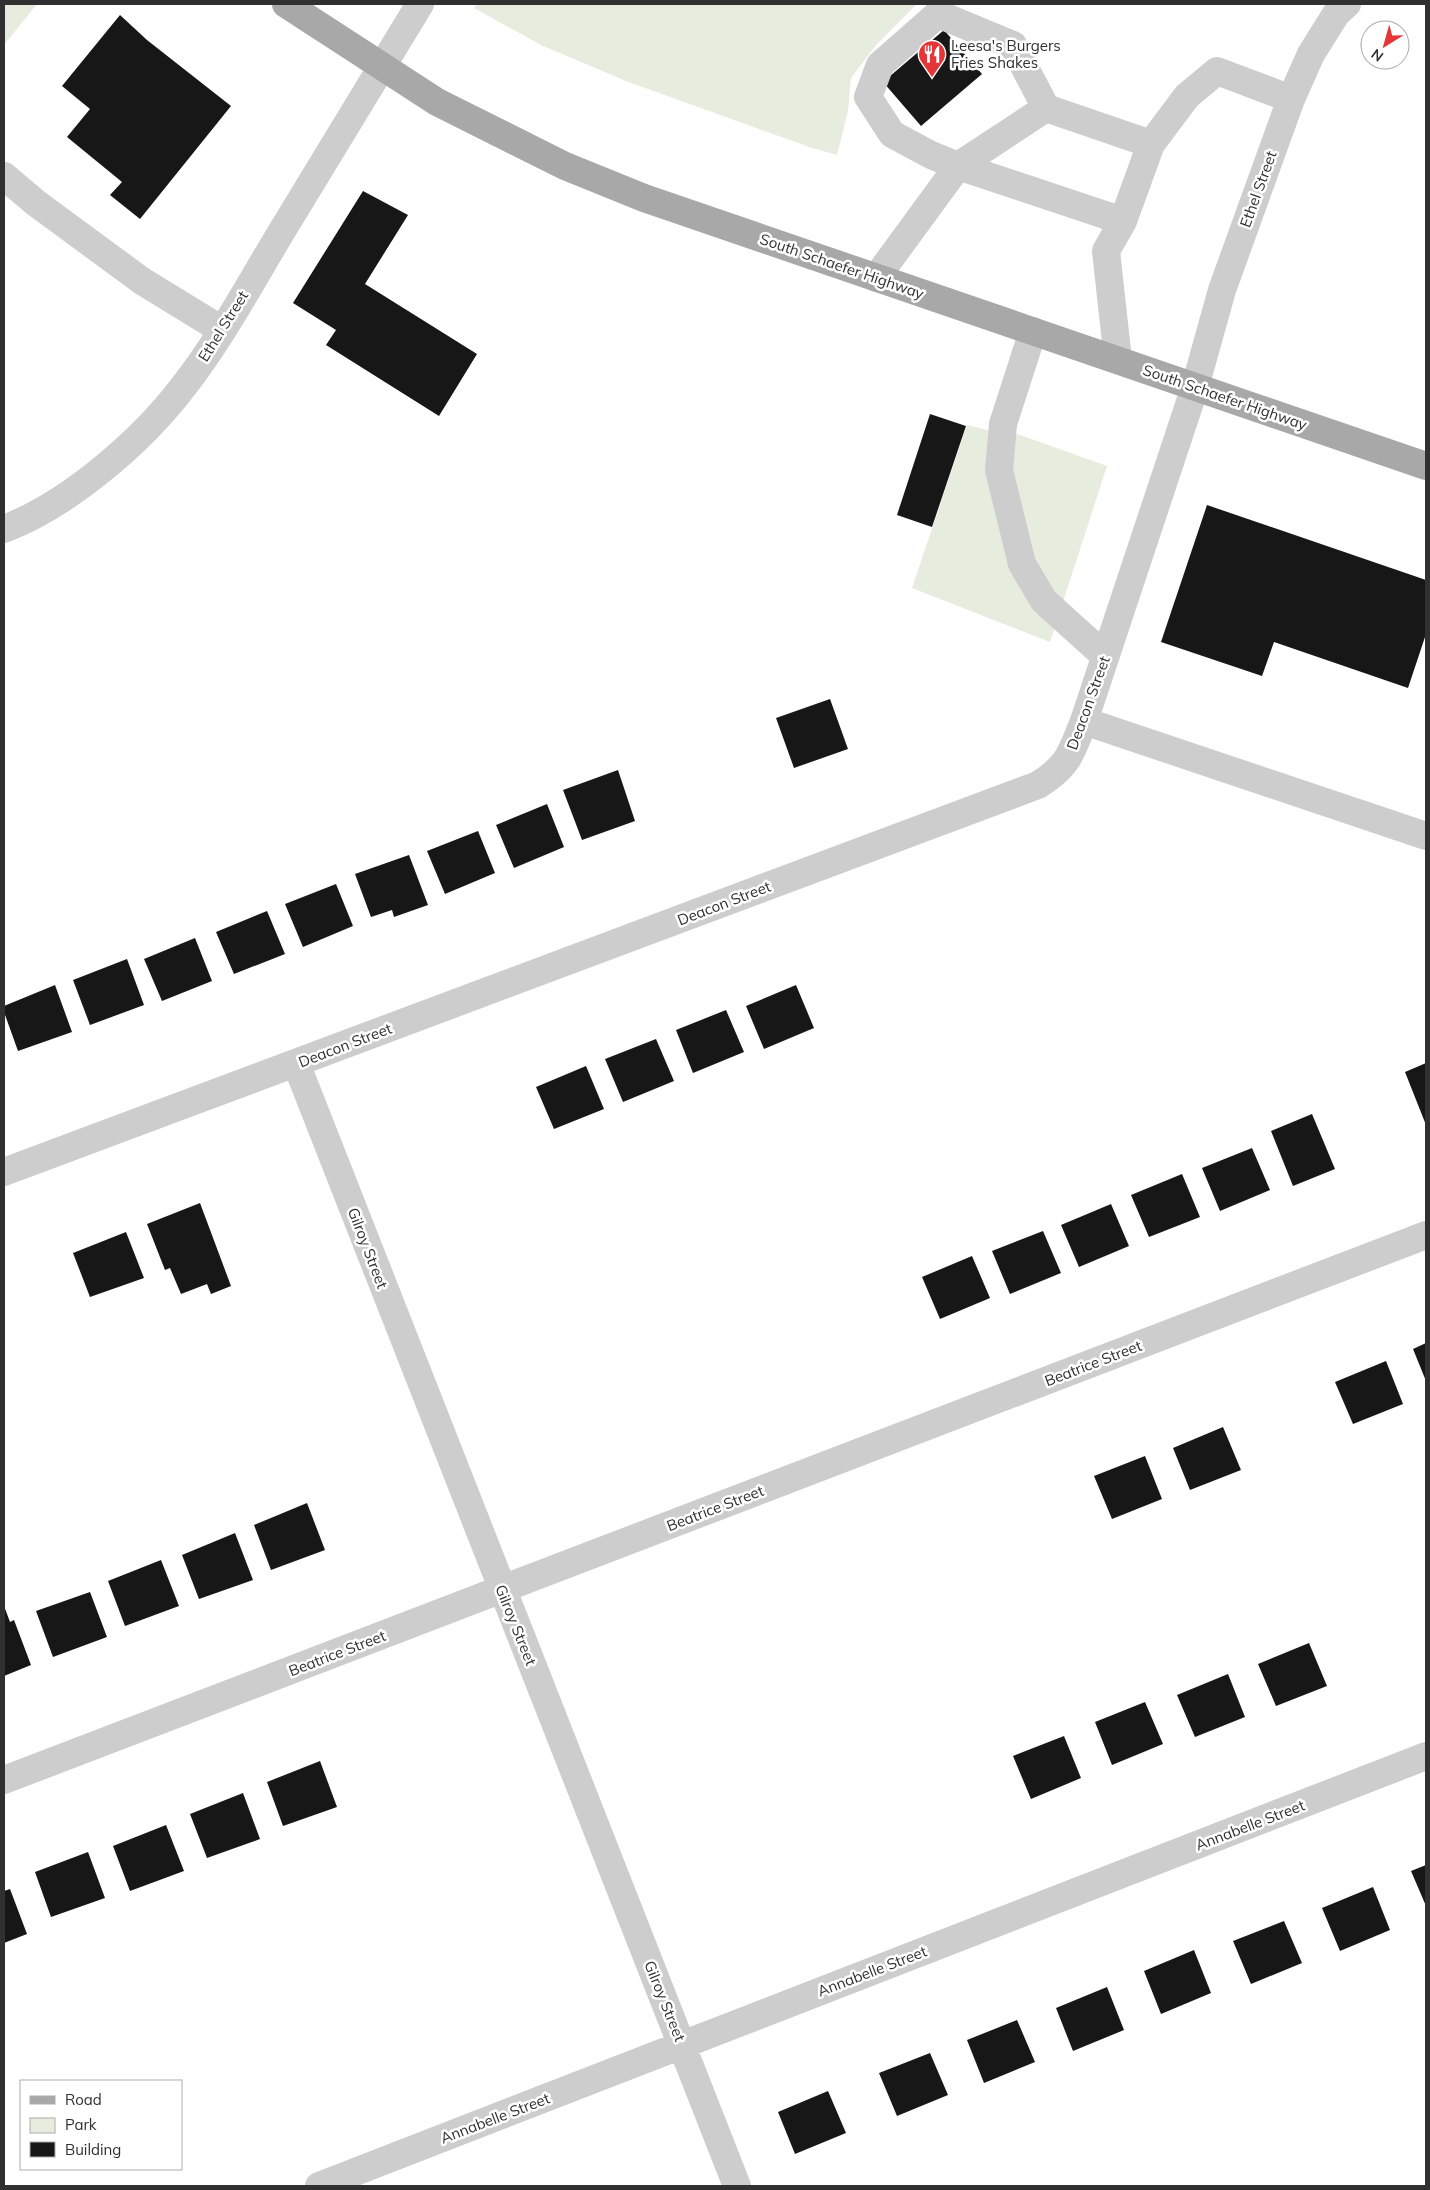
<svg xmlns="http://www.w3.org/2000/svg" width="1430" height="2190" viewBox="0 0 1430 2190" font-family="Mulish,sans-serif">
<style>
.green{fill:#e6eddf}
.building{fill:#171717}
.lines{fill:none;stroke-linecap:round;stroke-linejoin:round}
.minor{stroke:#cdcdcd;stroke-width:28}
.major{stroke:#a8a8a8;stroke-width:28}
.labels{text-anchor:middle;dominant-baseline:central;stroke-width:5;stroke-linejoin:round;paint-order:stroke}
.poi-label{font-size:15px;fill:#303030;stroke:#fff;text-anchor:start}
.street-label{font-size:15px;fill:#303030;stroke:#fff}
</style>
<rect width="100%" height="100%" fill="#fff"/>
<path class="green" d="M4 4H37L4 45Z
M477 4H917L877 44 851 78 848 111 837 155 812 148 626 81 541 45 474 8Z
M967 425 991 431 992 425 1107 466 1050 642 912 588Z"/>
<path class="building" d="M120 15 147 40 231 106 140 219 110 195 122 182 67 137 90 109 62 86Z
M944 30 982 74 921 126 883 82Z
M363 191 408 215 365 284 477 354 439 416 326 345 336 330 293 303Z
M930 414 966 426 932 527 897 515Z
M1207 505 1426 580V634L1408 688 1274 642 1262 676 1161 642Z
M830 699 848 749 794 768 776 718Z
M618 770 635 821 582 840 563 790Z
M547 804 564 847 514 868 496 825Z
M478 831 495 873 445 894 427 851Z
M409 855 428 905 394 917 392 910 371 917 355 874Z
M336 884 353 926 303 947 285 904Z
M267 911 285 954 234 974 216 932Z
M195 938 212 981 162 1001 144 959Z
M127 959 144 1005 90 1025 73 980Z
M55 985 72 1032 18 1051 4 1012V1006Z
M796 985 814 1028 764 1049 746 1006Z
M726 1010 744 1052 693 1073 676 1030Z
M656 1039 674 1081 623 1102 605 1059Z
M1426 1063V1125L1405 1072Z
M586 1066 604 1109 554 1129 536 1087Z
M1312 1114 1335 1169 1293 1186 1271 1131Z
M1252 1148 1270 1190 1220 1211 1202 1168Z
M1182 1174 1200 1217 1149 1237 1131 1195Z
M200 1203 231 1286 211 1294 207 1284 181 1294 170 1268 165 1270 147 1224Z
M1111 1204 1129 1246 1079 1267 1061 1225Z
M1043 1231 1061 1273 1010 1294 992 1251Z
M126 1232 144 1278 90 1297 73 1253Z
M972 1256 990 1298 940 1319 922 1277Z
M1426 1343V1381L1413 1349Z
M1386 1361 1403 1404 1353 1424 1335 1382Z
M1223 1427 1241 1470 1190 1490 1173 1448Z
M1145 1456 1162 1499 1112 1519 1094 1476Z
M307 1503 325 1550 271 1570 254 1525Z
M235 1533 253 1580 199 1599 182 1555Z
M161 1560 179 1606 125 1626 108 1581Z
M90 1592 107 1637 53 1657 36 1611Z
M4 1606 10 1622 14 1620 31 1665 4 1676Z
M1309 1643 1327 1686 1276 1706 1258 1664Z
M1228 1674 1245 1717 1195 1737 1177 1695Z
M1145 1702 1163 1744 1112 1765 1095 1722Z
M1064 1736 1081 1778 1031 1799 1013 1756Z
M320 1761 337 1807 283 1826 267 1782Z
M243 1793 260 1839 207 1858 190 1814Z
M166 1825 184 1871 130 1891 113 1846Z
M88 1852 105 1898 51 1917 35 1872Z
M1426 1865V1906L1411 1871Z
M1373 1887 1390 1930 1340 1951 1322 1908Z
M10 1889 27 1934 4 1943V1891Z
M1284 1921 1302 1963 1251 1984 1233 1941Z
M1194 1950 1211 1993 1161 2014 1144 1971Z
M1107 1987 1124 2030 1073 2051 1056 2008Z
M1017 2020 1035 2062 984 2083 967 2040Z
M930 2053 948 2095 897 2116 879 2073Z
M828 2091 846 2133 795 2154 778 2112Z"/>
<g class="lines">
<path class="minor" d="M1046 108 958 166 931 155 892 134 868 97 880 65 938 14 1013 45 1046 108 1151 144 1123 221 1106 251 1118 360
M1151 144 1187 96 1217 71 1291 99
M4 176 36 203 142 281 222 330
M876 278 958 166 1123 221
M1033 331 1003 424 999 470 1022 564 1044 601 1105 656
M4 529C69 504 141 442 183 387 223 336 254 276 288 221 332 148 376 76 420 4
M1084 721 1426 836
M296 1063 737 2186
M4 1172 1038 785C1069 766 1071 753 1084 721L1195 387 1222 290 1291 99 1311 54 1336 14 1347 4
M4 1780 1426 1235
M319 2186 1426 1756"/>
<path class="major" d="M286 4 437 102 565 166 644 198 1426 466"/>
</g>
<defs>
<g id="restaurant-pin" transform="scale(1.4375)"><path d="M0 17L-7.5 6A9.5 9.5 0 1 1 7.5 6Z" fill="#e53536" stroke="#fff"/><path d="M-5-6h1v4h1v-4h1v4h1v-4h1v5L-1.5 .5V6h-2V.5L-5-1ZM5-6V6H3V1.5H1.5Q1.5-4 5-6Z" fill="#fff"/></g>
</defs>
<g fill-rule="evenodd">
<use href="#restaurant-pin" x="932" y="54"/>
</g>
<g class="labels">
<g class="poi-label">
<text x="951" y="45">Leesa's Burgers<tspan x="951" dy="17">Fries Shakes</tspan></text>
</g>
<g class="street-label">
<text transform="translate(1258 189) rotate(-70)">Ethel Street</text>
<text transform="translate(842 266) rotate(19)">South Schaefer Highway</text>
<text transform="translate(223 326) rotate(-58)">Ethel Street</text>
<text transform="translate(1225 397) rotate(19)">South Schaefer Highway</text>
<text transform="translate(1088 703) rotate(-70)">Deacon Street</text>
<text transform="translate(724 903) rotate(-21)">Deacon Street</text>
<text transform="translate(345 1045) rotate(-21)">Deacon Street</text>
<text transform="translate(368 1248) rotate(69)">Gilroy Street</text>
<text transform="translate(1093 1363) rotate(-21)">Beatrice Street</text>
<text transform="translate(715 1508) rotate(-21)">Beatrice Street</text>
<text transform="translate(516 1625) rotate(68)">Gilroy Street</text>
<text transform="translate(337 1653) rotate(-21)">Beatrice Street</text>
<text transform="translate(1250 1825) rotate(-21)">Annabelle Street</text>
<text transform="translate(872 1971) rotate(-21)">Annabelle Street</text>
<text transform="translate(665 2001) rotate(68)">Gilroy Street</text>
<text transform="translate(495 2118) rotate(-21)">Annabelle Street</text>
</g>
</g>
<rect width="1430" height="2190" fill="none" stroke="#303030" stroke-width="10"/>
<rect x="20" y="2080" width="162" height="90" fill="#ffffff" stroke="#acacac"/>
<rect x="30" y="2096" width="25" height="8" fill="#a8a8a8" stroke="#acacac"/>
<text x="65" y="2105" font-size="15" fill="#303030">Road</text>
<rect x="30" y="2118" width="25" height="15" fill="#e6eddf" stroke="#acacac"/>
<text x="65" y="2130" font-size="15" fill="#303030">Park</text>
<rect x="30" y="2142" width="25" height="15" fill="#171717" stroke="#acacac"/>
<text x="65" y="2155" font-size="15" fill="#303030">Building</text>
<g transform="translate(1385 45) rotate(217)"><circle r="24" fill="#ffffff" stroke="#acacac"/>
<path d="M0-4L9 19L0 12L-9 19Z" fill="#e53536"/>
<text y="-8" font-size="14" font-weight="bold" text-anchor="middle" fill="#303030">N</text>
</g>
</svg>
